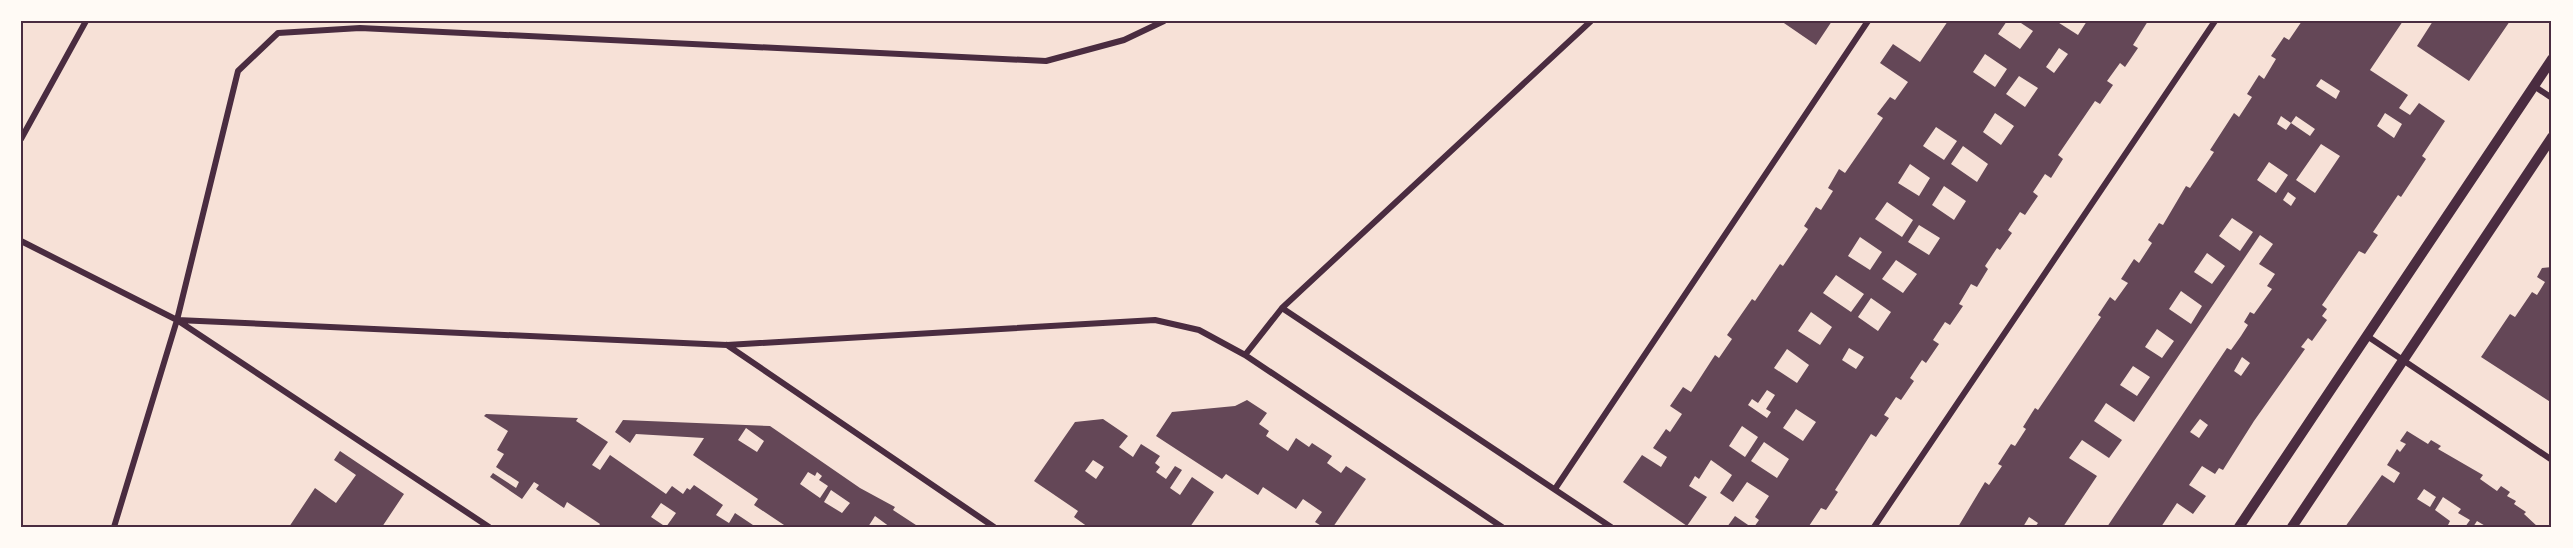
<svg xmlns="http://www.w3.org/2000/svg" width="2573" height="548" viewBox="0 0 2573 548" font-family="'Libre Baskerville',serif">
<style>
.building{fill:#644757;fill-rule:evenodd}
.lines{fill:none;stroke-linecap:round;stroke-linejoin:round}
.minor{stroke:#4a2c40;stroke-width:6}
.tertiary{stroke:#4a2c40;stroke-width:10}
.neatline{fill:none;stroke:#4a2c40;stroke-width:2}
</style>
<rect width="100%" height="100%" fill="#f7e1d7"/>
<path class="building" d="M1781 21H1832L1816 45Z
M1948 21H2007L1998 34 2020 49 2033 31 2018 21H2056L2078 35 2087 21H2148L2133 45 2138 48 2125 67 2120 63 2107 81 2113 85 2100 104 2095 101 2058 155 2063 159 2051 178 2045 174 2033 192 2038 196 2025 215 2020 212 2008 230 2012 233 2000 250 1997 248 1985 266 1988 269 1977 287 1971 284 1959 304 1963 306 1950 325 1945 322 1933 340 1939 344 1926 363 1922 360 1910 378 1914 381 1901 400 1896 397 1884 415 1889 418 1876 437 1871 434 1835 490 1838 492 1826 510 1821 508 1809 526 1811 527H1754L1759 520 1755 517 1769 496 1747 482 1733 502 1720 493 1732 475 1711 460 1699 479 1695 476 1689 486 1707 497 1687 526 1623 482 1642 455 1661 467 1667 457 1653 448 1666 429 1670 432 1682 414 1670 406 1683 387 1691 392 1715 355 1719 358 1732 339 1727 335 1752 299 1755 301 1780 264 1783 266 1808 229 1804 226 1816 207 1821 210 1833 191 1828 188 1839 169 1845 173 1883 118 1877 114 1890 97 1895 100 1908 82 1880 63 1893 44 1920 62ZM2059 48 2068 54 2054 73 2046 67ZM1985 54 2007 69 1995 87 1973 72ZM2019 76 2038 88 2025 107 2006 94ZM1995 113 2014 126 2001 145 1983 132ZM1936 127 1957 141 1944 160 1923 146ZM1963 146 1988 164 1977 182 1951 164ZM1910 164 1930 178 1919 196 1898 183ZM1944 186 1966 201 1954 220 1932 205ZM1887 202 1913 220 1902 237 1875 219ZM1919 225 1940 238 1929 255 1908 242ZM1860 237 1882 252 1870 270 1848 256ZM1896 260 1917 274 1903 293 1882 279ZM1836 275 1864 294 1851 312 1823 293ZM1871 298 1891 312 1878 331 1858 317ZM1811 312 1832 327 1820 345 1798 331ZM1849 348 1864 357 1856 369 1842 360ZM1787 349 1809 365 1797 383 1774 368ZM1767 390 1775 395 1766 409 1771 412 1767 418 1748 405 1752 399 1758 403ZM1796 409 1816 422 1803 441 1783 428ZM1742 426 1758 437 1745 457 1729 446ZM1764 442 1789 459 1777 478 1751 461Z
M2302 21H2403L2370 70 2408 95 2399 108 2410 115 2419 103 2445 121 2422 156 2426 159 2401 197 2398 195 2373 232 2378 235 2365 254 2359 251 2322 305 2327 309 2322 316 2327 320 2312 341 2308 338 2301 347 2305 349 2254 421 2223 470 2219 468 2215 474 2202 466 2189 485 2206 496 2193 514 2177 503 2161 527H2107L2227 348 2231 350 2241 336 2248 325 2244 322 2250 312 2254 314 2272 289 2267 286 2275 274 2259 264 2273 244 2260 235 2134 422 2106 403 2094 421 2122 440 2109 458 2082 440 2069 458 2097 476 2063 527H2035L2038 523 2029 517 2023 527H1958L1985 482 1989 485 2002 466 1998 464 2011 444 2015 446 2026 429 2023 427 2035 408 2038 410 2101 317 2098 315 2110 297 2115 301 2128 283 2121 279 2134 259 2139 263 2152 243 2148 240 2159 223 2163 225 2186 186 2190 188 2214 152 2210 150 2234 113 2239 117 2252 97 2247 94 2259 75 2264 79 2276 59 2271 56 2284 37 2289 40ZM2321 79 2340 91 2336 99 2316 86ZM2385 113 2402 124 2394 138 2377 126ZM2281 116 2291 123 2296 116 2315 129 2310 136 2291 123 2286 130 2277 124ZM2321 144 2340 156 2315 193 2296 180ZM2269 162 2288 175 2276 193 2257 180ZM2288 192 2296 198 2291 206 2283 200ZM2232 218 2253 232 2240 251 2219 236ZM2207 253 2225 266 2212 284 2194 272ZM2181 291 2202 306 2191 324 2169 309ZM2157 329 2174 341 2162 358 2145 347ZM2242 357 2250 363 2241 376 2234 371ZM2133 366 2150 377 2137 396 2120 385ZM2200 419 2208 425 2199 438 2190 432Z
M2433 21H2510L2469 81 2417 46Z
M2552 267V403L2481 357 2510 314 2515 317 2532 292 2537 295 2545 282 2537 277 2542 268Z
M1247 400 1267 413 1259 424 1269 431 1266 436 1288 451 1296 438 1309 447 1312 443 1332 456 1327 463 1341 473 1346 466 1366 479 1333 527H1323L1315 522 1322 512 1303 499 1296 509 1263 487 1258 495 1226 474 1222 479 1156 436 1172 412 1235 406Z
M486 414 578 418 576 421 608 442 592 465 600 470 610 455 666 494 672 486 683 494 687 488 690 490 694 485 723 505 716 515 729 523 735 513 756 527H666L676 513 661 503 651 517 666 527H598L600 524 567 502 564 508 536 489 539 485 534 482 522 499 490 477 493 473 516 488 519 482 496 467 504 454 497 450 508 431 484 416Z
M1103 419 1128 436 1119 447 1133 457 1141 444 1160 456 1155 463 1160 467 1156 472 1166 479 1175 466 1182 470 1170 488 1180 495 1192 477 1214 492 1190 527H1088L1074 517 1078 511 1034 481 1075 422ZM1093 460 1104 467 1096 479 1085 471Z
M623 420 770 426 860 488 895 507 893 510 919 527H890L875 516 868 527H787L754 505 758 499 693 455 704 438 636 434 630 443 615 432ZM746 428 764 441 757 452 738 440ZM808 472 815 476 817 472 822 476 819 480 828 486 820 498 800 484ZM831 490 850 503 842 513 824 502Z
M2407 431 2428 444 2431 440 2441 446 2438 449 2483 475 2480 479 2497 491 2501 486 2510 492 2507 496 2516 501 2514 504 2526 512 2524 514 2538 527H2487L2477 521 2473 527H2465L2470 520 2458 513 2461 509 2443 497 2435 510 2450 521 2447 527H2345L2382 475 2394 483 2400 473 2387 465 2397 449 2400 452 2406 444 2400 441ZM2424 489 2436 497 2430 507 2417 499Z
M340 451 404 494 382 527H289L315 488 336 503 356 475 334 460Z
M1735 516 1751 527H1727Z"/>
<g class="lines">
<path class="minor" d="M2534 86 2552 98
M21 139 86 21
M21 241 177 320 489 527
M1282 308 1611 527
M177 320 727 345 1155 320 1199 330 1245 355 1502 527
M2367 336 2552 460
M727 345 994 527
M1245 355 1282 308 1591 21
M1555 489 1868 21
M114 527 177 320 238 71 278 33 360 28 1046 61 1124 40 1164 21
M1874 527 2215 21"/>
<path class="tertiary" d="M2239 527 2552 59
M2292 527 2552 137"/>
</g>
<rect width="2573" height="548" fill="none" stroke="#fffaf5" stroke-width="45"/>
<rect x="22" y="22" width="2528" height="504" class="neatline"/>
</svg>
